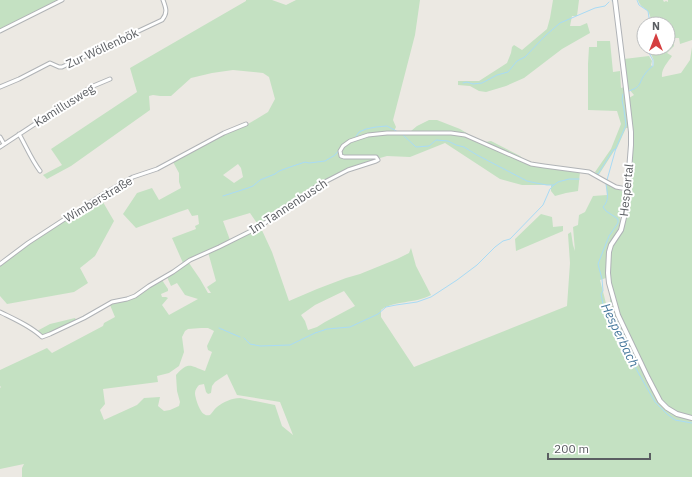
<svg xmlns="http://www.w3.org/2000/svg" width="692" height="477" viewBox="0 0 692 477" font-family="'IBM Plex Sans',sans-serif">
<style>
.green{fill:#c4e1c2;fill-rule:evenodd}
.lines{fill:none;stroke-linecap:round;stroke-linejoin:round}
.stream{stroke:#a9dbf5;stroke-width:1}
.minor-casing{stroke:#b0b3b6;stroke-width:5}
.secondary-casing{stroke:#afb2b6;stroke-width:6}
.minor{stroke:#fff;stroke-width:3}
.secondary{stroke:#fff;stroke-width:4}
.labels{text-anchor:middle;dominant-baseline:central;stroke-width:4;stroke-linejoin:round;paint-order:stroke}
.street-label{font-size:12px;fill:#5b5e62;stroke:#fff}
.water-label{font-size:13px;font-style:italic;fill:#46789c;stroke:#fff}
</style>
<rect width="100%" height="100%" fill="#ece9e3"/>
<path class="green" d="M0 0H61L0 31Z
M246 0H272L286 5 296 0H420L415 35 393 120 396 127 393 133 370 134 343 145 338 151V154L340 157H372L373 160 331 177 315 185 260 226 272 252 289 301 317 289 346 278 360 274 397 259 409 253 411 248 416 266 431 295C415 304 394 300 381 310V317L414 367 567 306 570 263 568 234 571 232 573 245 575 251 573 227 578 225 579 215 585 212 593 196 607 195 606 184 624 192 623 203 620 218 621 221 618 229 611 241 608 248 606 261V278L600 280 610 319V262L612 250 614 243 624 227 627 217 633 147V129L629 98 634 95 628 88 624 59 649 56 652 61 651 65 653 67C656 58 650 56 649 48H668V24H651C651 5 642 12 638 0H663L664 2 666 1 668 2V0H692V40L680 44 679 38H673L674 46 667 53 672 56C668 62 661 69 662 77L681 73 690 60 692 47V477H22V468L24 464 0 469V388L1 387 0 386V370L47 348 52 353 103 326 104 323 115 317 110 305C117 302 125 302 132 299 142 294 152 286 162 280L168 289V291L161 294 162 297H166L168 298 162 305 169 315 198 299 185 295 177 283 171 286 167 277 189 263 200 279 208 293H211L207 287 216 281 208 252 183 263 172 238 196 229 195 226 199 224 198 215 192 216 188 209 179 212 136 228 123 214 137 193 152 188 159 200 181 188 179 182V173L173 162 225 134 248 124 268 112 275 99 269 77 263 73 233 70 212 73 191 78 171 96H160L153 95 149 96 150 110 71 166 47 179 43 175 62 165 51 149 137 92 130 68 246 1ZM238 164 241 168 243 177 234 183 223 175ZM250 213 259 226 230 240 223 221ZM344 291 355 306 325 322 317 327 308 330 305 321 301 315 315 305ZM201 328H208L214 331 207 346 208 350 212 352 205 371C190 366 189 361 176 375L177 391 180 402 179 406 170 410 164 411 158 406 160 397 144 398 137 405 104 420 100 410 105 404 103 389 158 382 157 376 169 373 179 366 184 352 182 337 185 331 188 329ZM227 374 237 395 280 402 293 435 282 426 275 405 240 398C232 398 223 402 217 407 214 409 213 412 210 415 208 415 206 416 204 414 200 412 195 398 195 393 195 390 197 387 199 385L204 384 206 392 208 394 211 393 212 386 215 382Z
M553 0H579L577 16H572L570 26H580L587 23 590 33 562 49 524 78 506 86 486 92 479 91 470 86 458 85V81H479L507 63 511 53 512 47 514 45 522 50 547 29 550 18Z
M597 41H610L613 72 620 71 621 88 624 87 628 124V128H626L617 148 614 151 598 176 595 172 611 149 621 124 617 111 588 110V64L589 47H597Z
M429 120H437L460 129 475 138 485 142 491 141 520 156 532 166 580 172 578 191 566 193 555 196 551 191V185H522L500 179 445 143 410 157 387 156 380 158 374 155 344 157 342 156 341 151 351 142 368 136 411 131 417 126Z
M100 197 114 221 95 256 80 268 88 283 74 292 7 304 0 296V265L29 243 71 217Z
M541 214 552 217 553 227 563 226V231L516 251 515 239Z
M75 318 77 321 42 337 37 331 50 324Z"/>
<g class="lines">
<path class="stream" d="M612 0 613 2
M637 0 639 5 648 11 650 24
M463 83 467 82 473 84 482 83 497 75 508 72 517 61 525 57 545 36 560 23 595 8 605 6 609 2
M629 91C643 86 638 83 645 74 647 71 650 68 653 66V60L649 53 648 48
M403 135 416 147 429 146 436 140 448 141 456 145 464 147 477 155 527 181 536 183 547 185H554L558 182 569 179H579
M355 138 359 132 366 129 376 127 387 126 398 132
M591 171 596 174H598L613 150 616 149
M607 180 616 148 626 125 624 110 622 100 623 94
M606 184C607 192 610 200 603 207L606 211 618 219V223L609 236 598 264 602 279 603 291 601 294 603 304 618 329 627 353 655 402 667 414 675 420 692 423
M223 196 248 188 253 186 260 180 275 174 279 171 293 166 305 162 309 163 325 161 335 155 340 149
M219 328 240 337
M244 338 250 344 260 346 290 345 315 333 327 329 350 327 378 314 386 307 396 305 417 302 431 297 457 280 477 265 495 247 503 241 510 239 543 205 550 189 554 185"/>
<g class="minor-casing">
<path id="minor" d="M0 31 62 0
M0 87 19 79 50 63 59 67H62L162 20C168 13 166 8 163 0
M19 134C26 146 31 159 40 171
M0 137 4 144
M0 147 91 87 110 79
M0 264 28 243 100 196 133 177 157 169 224 133 246 124
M0 312C14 319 31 326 42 337L50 334 84 318 112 302 127 299 135 296 149 286 173 272 190 260 219 247 261 226 287 206 317 186 348 170 376 161 378 160 376 157H344L341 156 340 151 343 146 350 141 368 135 387 133H451L465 135 531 164 544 166 589 172 605 181 616 187 627 189"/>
</g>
<g class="secondary-casing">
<path id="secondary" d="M615 0 627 97 631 132V145L626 209 621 230 611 245 609 252 608 273 609 283 618 315 648 378 660 401 667 408 677 414 692 418"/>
</g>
<use href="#minor" class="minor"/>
<use href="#secondary" class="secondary"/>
</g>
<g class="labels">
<g class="street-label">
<text transform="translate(102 48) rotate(-25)">Zur Wöllenbök</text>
<text transform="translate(64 105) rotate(-32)">Kamillusweg</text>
<text transform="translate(626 190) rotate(-84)">Hespertal</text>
<text transform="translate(98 199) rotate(-31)">Wimberstraße</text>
<text transform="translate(288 206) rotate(-33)">Im Tannenbusch</text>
</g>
<g class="water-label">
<text transform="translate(620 335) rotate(64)">Hesperbach</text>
</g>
</g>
<g transform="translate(656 36)"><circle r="19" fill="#ffffff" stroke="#bdbfc0"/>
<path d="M0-3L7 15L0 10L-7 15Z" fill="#d53f40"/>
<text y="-6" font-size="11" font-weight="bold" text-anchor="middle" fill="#5b5e62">N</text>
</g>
<path d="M548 453v6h102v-6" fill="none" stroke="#5b5e62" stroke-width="2"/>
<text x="554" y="453" font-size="12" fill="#5b5e62" stroke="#ffffff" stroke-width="3" paint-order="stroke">200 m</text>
</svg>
